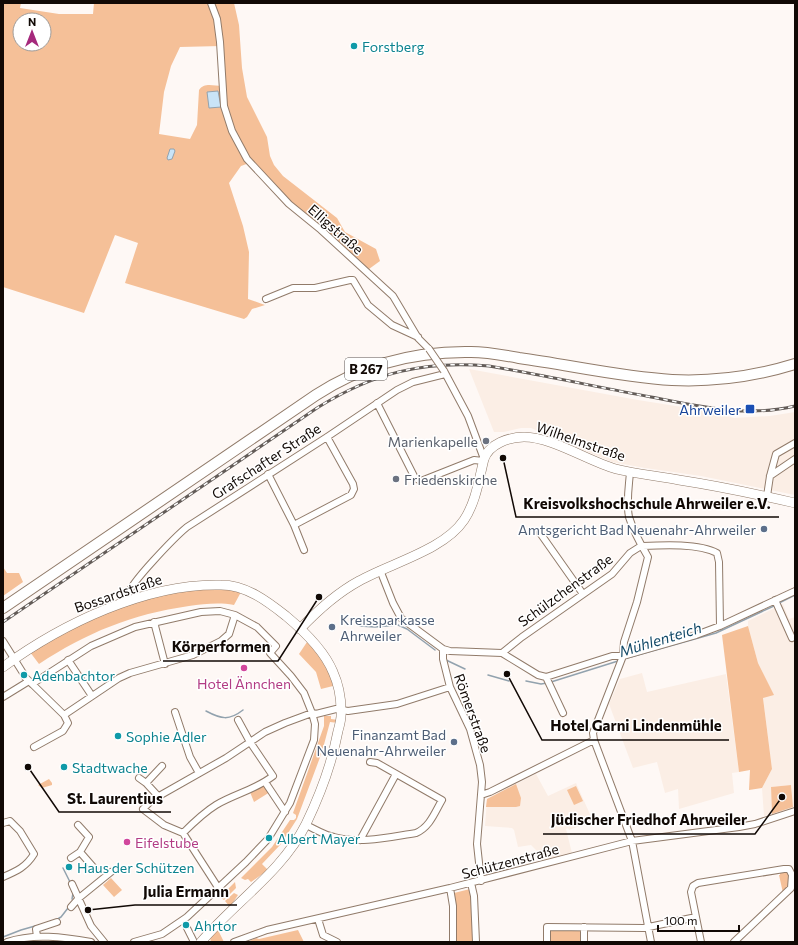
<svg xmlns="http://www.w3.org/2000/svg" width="798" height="945" viewBox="0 0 798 945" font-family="Commissioner,sans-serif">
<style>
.built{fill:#fbeee5}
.green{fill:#f5c098;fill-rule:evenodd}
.water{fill:#c9e4f7;stroke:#92a2ae}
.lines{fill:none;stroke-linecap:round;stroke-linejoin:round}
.stream{stroke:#92a2ae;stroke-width:1.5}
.street-tunnel{stroke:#dad4d1;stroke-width:6;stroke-dasharray:6 3;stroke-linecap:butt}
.street-casing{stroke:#917b6a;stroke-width:8}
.secondary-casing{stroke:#917b6a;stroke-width:10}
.primary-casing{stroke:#917b6a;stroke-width:12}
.street{stroke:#fff;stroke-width:6}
.secondary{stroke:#fff;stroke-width:9}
.primary{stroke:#fff;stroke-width:10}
.rail-casing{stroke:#635c58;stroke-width:3}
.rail{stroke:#fff;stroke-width:1.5;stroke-dasharray:4.5;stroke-linecap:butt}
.street-bridge-casing{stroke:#917b6a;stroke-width:8;stroke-linecap:butt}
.street-bridge{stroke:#fff;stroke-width:6}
.culture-dot{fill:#0f9aa8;stroke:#fff;stroke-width:1.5}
.transit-dot{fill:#1a4fb4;stroke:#fff;stroke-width:1.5}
.worship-dot{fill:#6b7280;stroke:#fff;stroke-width:1.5}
.service-dot{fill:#5c6f8a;stroke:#fff;stroke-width:1.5}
.hotel-dot{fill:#d1479c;stroke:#fff;stroke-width:1.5}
.labels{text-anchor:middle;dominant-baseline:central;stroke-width:3;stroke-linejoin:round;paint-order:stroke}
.shield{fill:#fff;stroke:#585350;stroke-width:1}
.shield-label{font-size:13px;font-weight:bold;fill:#110905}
.culture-label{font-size:14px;fill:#0d838f;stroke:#fff;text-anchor:start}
.street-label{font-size:14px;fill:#110905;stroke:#fff}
.transit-label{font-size:14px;fill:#164399;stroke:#fff;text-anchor:end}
.worship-label{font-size:14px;fill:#5b616d;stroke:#fff;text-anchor:end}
.service-label{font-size:14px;fill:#4e5e75;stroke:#fff;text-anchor:end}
.hotel-label{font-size:14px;fill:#b23c85;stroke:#fff}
.water-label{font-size:15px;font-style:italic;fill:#134a68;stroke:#fff}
.leader{fill:none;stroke:#110905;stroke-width:1.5}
.callout-dot{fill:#110905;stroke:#fff;stroke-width:1.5}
.callout-label{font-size:15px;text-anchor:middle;font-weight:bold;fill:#110905;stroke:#fff;stroke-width:3;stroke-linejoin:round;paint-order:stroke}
</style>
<rect width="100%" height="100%" fill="#fef8f5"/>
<path class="built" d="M469 369 638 400 713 412 734 418 770 416 795 412V495L701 476 645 468 612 462 531 428H521L504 432H494Z
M783 604 789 619 795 617V806L793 807 791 785 771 787 772 814 764 816 762 788 772 769 763 697 773 694 758 663 748 626V621Z
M642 673 647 692 726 674 739 772 732 773 734 793 679 809 678 789 665 793 657 762 633 768 609 704 620 679Z
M536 774 548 796 576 783 593 821 569 830 568 828 566 829 572 853 541 860 538 852 531 845 518 847 514 830 512 828 485 826 487 799Z"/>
<path class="green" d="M3 3H21L20 8 59 14H93L94 3H234L239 25 242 68 247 97 267 137 270 156 274 165 283 176 337 218 345 232 376 249 380 261 369 269C329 234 287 202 252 162L241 166 229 183 243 226 249 252 248 299 265 305 252 309 247 317 244 319 125 283 138 243 115 235 84 313 3 287ZM20 20H44V44H20ZM221 46 222 86C214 86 204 82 199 90L197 125 190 139 159 134 164 92 171 66 180 47Z
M3 567 7 573H19L23 582 3 596Z
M223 588 241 592 234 605C219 602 204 604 189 606 132 614 86 633 39 664L30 652C75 625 122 602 174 592 190 589 207 589 223 588Z
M748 626 758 663 774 695 763 698 772 769 762 788 749 790 750 770 739 772 722 635Z
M307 642C320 656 329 666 333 686L321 689 316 672 299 654Z
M324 716H331V719L338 720V723L330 722 322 752 297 819 281 844 262 864 268 870 251 882 248 879 245 880 241 878 272 847 290 820H294L296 818V815L293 813 324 726Z
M49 779 52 783V785L42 788 38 785Z
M265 784 270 792 254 802 250 792Z
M516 784 521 798 520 806 516 807H486L487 799Z
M791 785 793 807 772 814 771 787Z
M576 786 583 801 574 805 567 790Z
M780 871H786L789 874 790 886 783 893 779 875H780Z
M111 878 122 890 114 897 103 885Z
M235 882 236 888 224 900 220 897Z
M470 889 473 913V942H456V907L454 893Z
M234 893 238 895 230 907 225 901Z
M217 928 224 942H211L210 938Z
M298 930 304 942H247L256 938 259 939Z
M550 930H581V942H550Z"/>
<path class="water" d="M218 91 221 107 209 108 207 92Z
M170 149H174L175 151 172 159 168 160 167 158Z"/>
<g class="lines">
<path class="stream" d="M779 603 795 595
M360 626 375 627 398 625 407 629 435 650
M624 659 716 633 776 605
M446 660 465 669
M488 675 509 681
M526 681 541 684 547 683
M551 682 618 661
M206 711C221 719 229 721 243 710
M63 868 71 884
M72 899 73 893
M56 920 61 917 68 908
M3 937 21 930 35 926"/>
<path class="street-tunnel" d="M94 868 100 874"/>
<g class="street-casing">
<path id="street" d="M211 3 217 19 220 42 224 106 232 131 247 159 289 204 321 230 393 296 418 338 429 349
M266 299 293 288H315L350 280H353L368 305 392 325 418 337
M444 371 468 416 484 459
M377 403 415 478 421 481 474 460 483 461
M630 472C629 486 626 502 629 517 633 530 641 545 648 557L637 602 624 642 623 656 593 733 594 740 632 841 651 942
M268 474 294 525 351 495 354 489 353 484 327 437
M770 476 795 459
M767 496 770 476 776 454 795 443
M294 525 304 550
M540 533 583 594
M641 546C662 545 699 543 717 553L719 562 720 626
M380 570 393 603 401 618 443 649 450 651 502 653 538 675 546 677 612 656H623L696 635 720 626 795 591
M775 600 792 638
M129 601C128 599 128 597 128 595 129 584 176 536 187 527L327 437 397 390 413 382 445 374
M154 622 165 664
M3 641 23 673
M443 649V659L450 687 470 729 480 765 482 782 477 844 481 881
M502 653 522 637 612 574 630 553 641 546
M68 660 92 696
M25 677 64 715 68 723 63 731 34 747
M546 677 563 713
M32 684 91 646 135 627 201 612 220 611 235 615 257 627 276 646 270 653 291 676 304 693 312 713 315 724 314 740 290 803 268 839 246 862 187 917 162 934 134 942
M3 697 29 681
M175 712 190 757 199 773
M64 715 119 678 130 673 193 655 221 641 229 634 235 615
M139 778 146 783
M265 782 285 812
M481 795 490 792 594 740
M158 796 146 783 162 766
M3 823 10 821 20 831 34 854C26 867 17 871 3 877
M78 825 89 837 80 852
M306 825C315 829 324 835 334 837 361 844 389 837 416 833 430 827 435 812 442 800L377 763 370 762
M183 833C193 823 203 813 216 805 234 794 255 790 273 776L250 742 238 720
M360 840 396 774
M71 858 80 852 94 868
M471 883 474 896 476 942
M72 884 91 926 104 942
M450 888 453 906V942
M219 889 183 833 164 825 143 809 152 800 226 758 265 732 285 723 312 713 316 714 336 709 348 711 397 704 450 687
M71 907 79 898 111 872
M318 919 323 935 337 942
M584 927V942
M187 928 194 942
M37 937 36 929 57 922
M7 942C33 933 64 937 91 942
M234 942 267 930 450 888 632 841 739 827 755 824 795 811
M547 942V927L644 928 696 917
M701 942 691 892 693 886 698 883 784 869H789L792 875 791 888 734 942"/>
</g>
<g class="secondary-casing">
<path id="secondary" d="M300 629C318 610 337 593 359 581 391 563 444 550 464 520 476 502 479 479 484 459 489 444 509 437 524 437 552 437 588 461 616 469 636 474 658 476 679 480 718 486 756 494 795 503
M3 667C62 624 146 583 221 585 246 585 267 601 286 616 304 631 324 650 333 672 338 683 341 698 341 710 342 717 340 724 338 731 332 763 320 795 306 824 282 872 235 902 201 942"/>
</g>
<g class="primary-casing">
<path id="primary" d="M3 608 316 395C362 365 415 351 471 352 487 352 503 355 519 358 570 365 621 377 672 380 713 382 756 376 795 364"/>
</g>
<use href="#street" class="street"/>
<use href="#secondary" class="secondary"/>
<use href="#primary" class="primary"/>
<g class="rail-casing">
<path id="rail" d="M3 622 317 408C373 373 424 360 489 366 543 375 597 387 651 397 699 406 746 418 795 406"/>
</g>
<use href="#rail" class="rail"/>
<g class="street-bridge-casing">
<path id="street-bridge" d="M429 349 444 371"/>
</g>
<use href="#street-bridge" class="street-bridge"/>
</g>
<g class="culture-dot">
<circle cx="354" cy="46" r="4"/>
<circle cx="24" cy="675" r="4"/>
<circle cx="118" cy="736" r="4"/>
<circle cx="64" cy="767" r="4"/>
<circle cx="269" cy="838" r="4"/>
<circle cx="69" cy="867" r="4"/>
<circle cx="186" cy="925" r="4"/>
</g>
<rect class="transit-dot" x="745" y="404" width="10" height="10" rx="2"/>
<g class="worship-dot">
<circle cx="486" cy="441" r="4"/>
<circle cx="396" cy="479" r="4"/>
</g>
<g class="service-dot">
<circle cx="764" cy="529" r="4"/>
<circle cx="332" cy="627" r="4"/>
<circle cx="454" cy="742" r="4"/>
</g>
<g class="hotel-dot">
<circle cx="244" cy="668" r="4"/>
<circle cx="127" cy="842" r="4"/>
</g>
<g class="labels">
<rect class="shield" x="345" y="358" width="42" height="22" rx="3"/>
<g class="shield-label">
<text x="366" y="369">B 267</text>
</g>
<g class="culture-label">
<text x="362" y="46">Forstberg</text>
<text x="32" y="675">Adenbachtor</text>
<text x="126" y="736">Sophie Adler</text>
<text x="72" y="767">Stadtwache</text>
<text x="277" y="838">Albert Mayer</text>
<text x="77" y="867">Haus der Schützen</text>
<text x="194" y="925">Ahrtor</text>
</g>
<g class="street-label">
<text transform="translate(336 229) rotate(41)">Elligstraße</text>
<text transform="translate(581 441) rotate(19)">Wilhelmstraße</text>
<text transform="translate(266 461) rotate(-33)">Grafschafter Straße</text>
<text transform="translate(565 590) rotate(-36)">Schülzchenstraße</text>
<text transform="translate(118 593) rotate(-19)">Bossardstraße</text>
<text transform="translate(473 713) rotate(70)">Römerstraße</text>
<text transform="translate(510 861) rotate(-15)">Schützenstraße</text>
</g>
<g class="transit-label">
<text x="741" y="409">Ahrweiler</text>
</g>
<g class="worship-label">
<text x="478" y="441">Marienkapelle</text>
<text x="404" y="479" text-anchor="start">Friedenskirche</text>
</g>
<g class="service-label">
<text x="756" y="529">Amtsgericht Bad Neuenahr-Ahrweiler</text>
<text x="340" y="619" text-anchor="start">Kreissparkasse<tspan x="340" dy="16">Ahrweiler</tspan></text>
<text x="446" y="734">Finanzamt Bad<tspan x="446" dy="16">Neuenahr-Ahrweiler</tspan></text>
</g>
<g class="hotel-label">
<text x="244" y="683">Hotel Ännchen</text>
<text x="135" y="842" text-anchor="start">Eifelstube</text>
</g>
<g class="water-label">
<text transform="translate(660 639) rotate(-17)">Mühlenteich</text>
</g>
</g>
<path class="leader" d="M503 458L516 517H779M319 597L278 661H163M507 674L542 740H729M28 767L59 812H171M782 797L755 834H543M88 910L135 905H237"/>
<g class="callout-dot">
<circle cx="503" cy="458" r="4"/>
<circle cx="319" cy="597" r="4"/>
<circle cx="507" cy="674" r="4"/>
<circle cx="28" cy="767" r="4"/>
<circle cx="782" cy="797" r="4"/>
<circle cx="88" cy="910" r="4"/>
</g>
<g class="callout-label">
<text x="647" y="509">Kreisvolkshochschule Ahrweiler e.V.</text>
<text x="221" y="652">Körperformen</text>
<text x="636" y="731">Hotel Garni Lindenmühle</text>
<text x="115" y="804">St. Laurentius</text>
<text x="649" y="825">Jüdischer Friedhof Ahrweiler</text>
<text x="186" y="897">Julia Ermann</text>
</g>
<rect width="798" height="945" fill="none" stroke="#110905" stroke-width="8"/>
<g transform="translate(32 32)"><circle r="19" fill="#ffffff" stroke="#a09d9b"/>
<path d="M0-3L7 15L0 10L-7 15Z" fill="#a5297c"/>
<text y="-6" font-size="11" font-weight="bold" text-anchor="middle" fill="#110905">N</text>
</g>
<path d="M658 925v6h81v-6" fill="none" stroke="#110905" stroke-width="2"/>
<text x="664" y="925" font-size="12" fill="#110905" stroke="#ffffff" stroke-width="3" paint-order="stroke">100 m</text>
</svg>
